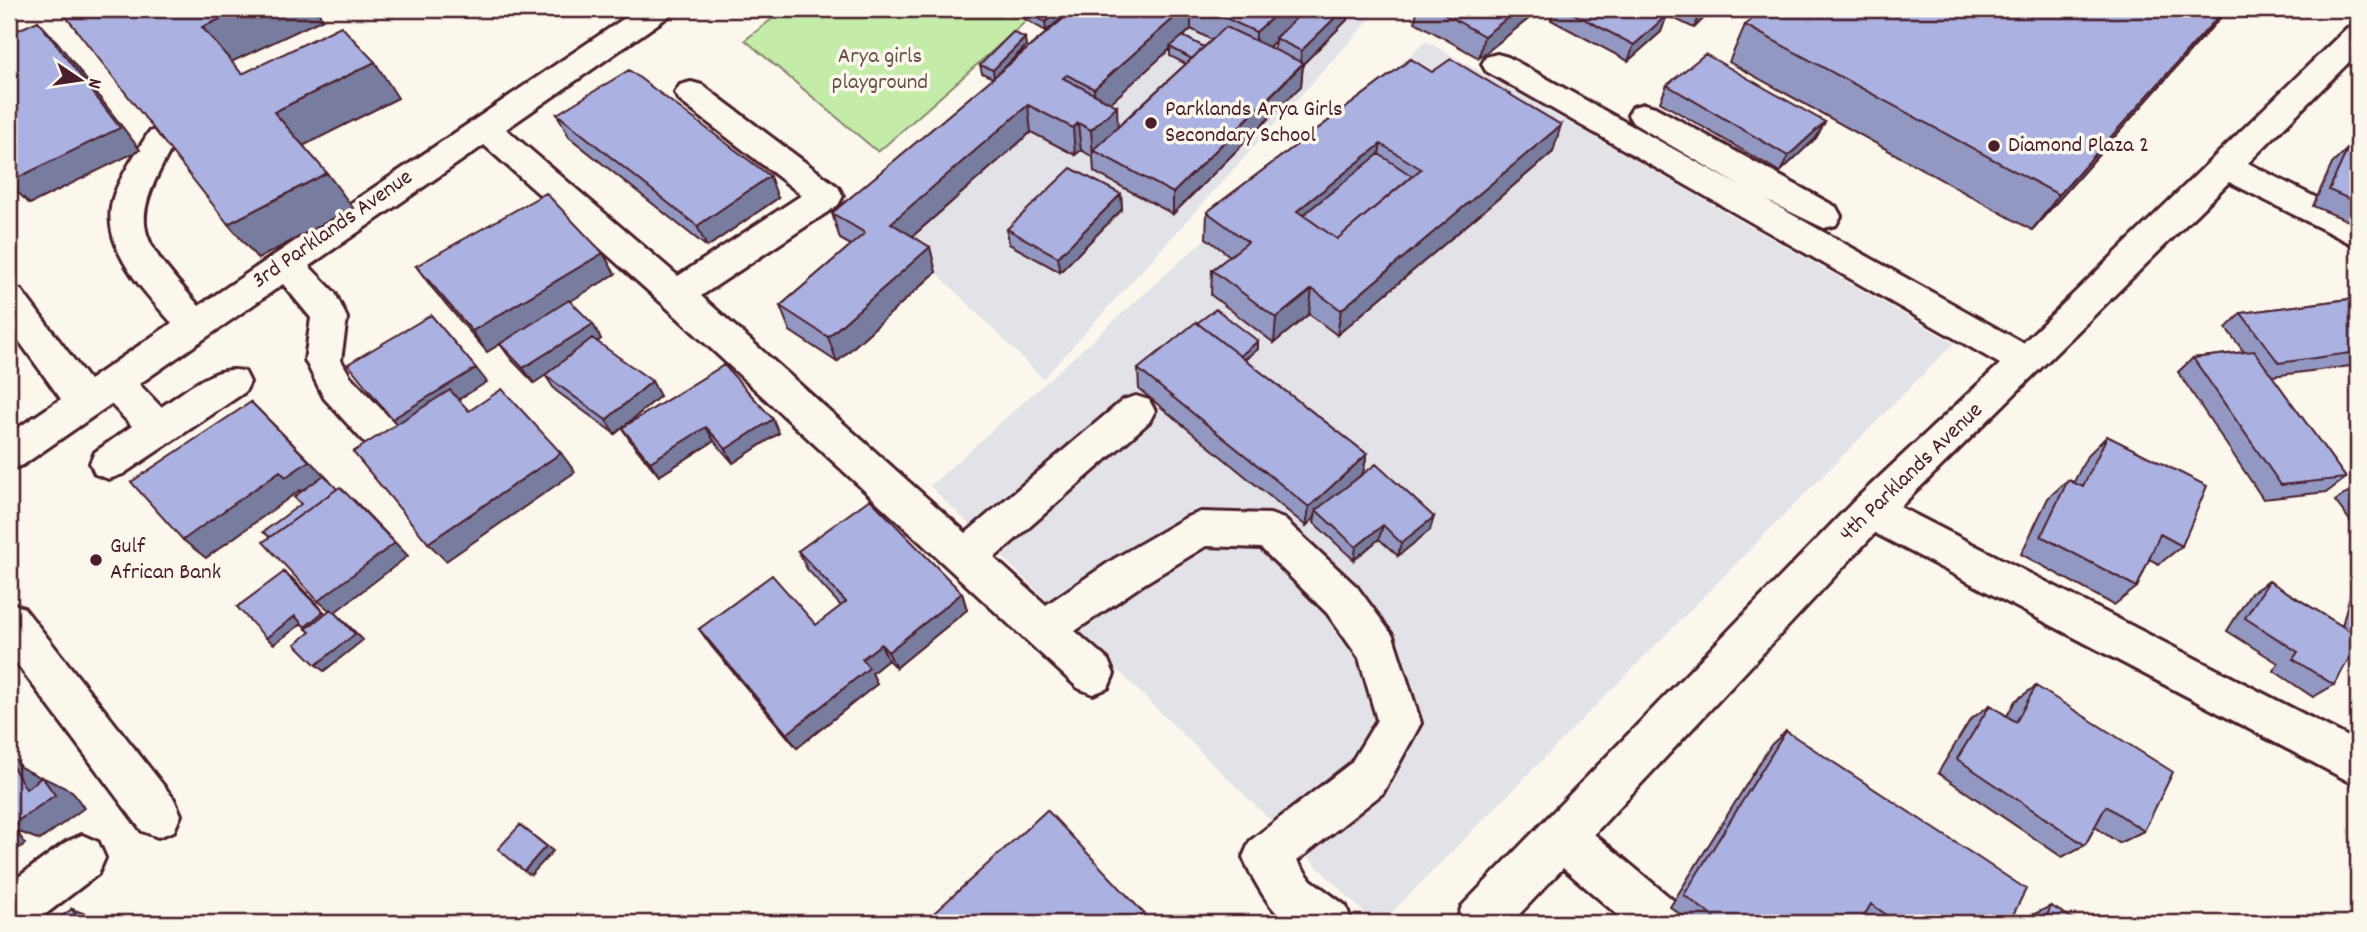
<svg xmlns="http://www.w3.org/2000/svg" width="2367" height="932" viewBox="0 0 2367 932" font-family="Dekko,sans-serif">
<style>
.built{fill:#e3e2e9}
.green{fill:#c4eca8;stroke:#87866a;stroke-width:2}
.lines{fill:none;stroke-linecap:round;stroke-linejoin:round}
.minor-casing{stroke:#4a1f2b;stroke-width:6}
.minor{fill:#fbf7ec;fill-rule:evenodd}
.wall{fill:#9398c2;stroke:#4a1f2b;stroke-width:2;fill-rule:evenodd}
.shaded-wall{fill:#787c9e;stroke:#4a1f2b;stroke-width:2}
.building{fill:#abb1e1;stroke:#4a1f2b;stroke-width:2;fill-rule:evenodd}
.poi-dot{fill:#4a1f2b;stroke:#fbf7ec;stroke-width:2.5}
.labels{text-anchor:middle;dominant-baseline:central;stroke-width:7;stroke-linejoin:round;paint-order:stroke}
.park-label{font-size:23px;fill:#68524a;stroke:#fbf7ec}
.poi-label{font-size:23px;fill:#4a1f2b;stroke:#fbf7ec;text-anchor:start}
.street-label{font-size:23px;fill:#4a1f2b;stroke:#fbf7ec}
</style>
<rect width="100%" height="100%" fill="#fbf7ec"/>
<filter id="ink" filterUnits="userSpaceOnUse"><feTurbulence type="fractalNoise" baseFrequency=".0143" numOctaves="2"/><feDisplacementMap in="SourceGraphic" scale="14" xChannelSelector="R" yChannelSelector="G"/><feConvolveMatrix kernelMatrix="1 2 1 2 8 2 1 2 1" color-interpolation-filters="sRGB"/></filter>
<g filter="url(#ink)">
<path class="built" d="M1171 9H1351L1372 17 1043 379 893 229Z
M1426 41 1954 343 1381 923H1375L930 486Z"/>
<path class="green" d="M785 9H1040L878 152 745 40Z"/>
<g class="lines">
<g class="minor-casing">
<path id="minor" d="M638 9H673L669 16 506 129 678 276 802 195 680 101 675 93 680 85 691 82 702 85 838 187 843 196 838 205 701 296 966 533 1123 400 1136 396 1149 400 1155 411 1149 422 994 558 1046 605 1114 559 1187 517 1201 512 1270 514 1284 519 1357 587 1393 636 1421 723 1383 793 1297 861 1311 880 1346 906 1352 923C1334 923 1309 928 1291 923 1273 918 1250 874 1243 857L1250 841 1351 763 1377 720 1359 658 1327 613 1261 548 1206 546 1142 585 1075 631 1108 660 1114 674 1108 688 1093 694 1078 688 664 305 484 145 309 266 335 293 347 318 341 360 350 376 411 441 416 452 411 463 397 468 383 463 324 398 305 360 311 318 283 284 139 384 161 407C185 392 217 362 245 372L250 382 245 392 123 474 109 479 95 474 90 463 95 452 132 426 111 404 23 465 9 470V434L61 399 9 327V286L21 290 89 380 172 323C143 290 97 244 114 195 122 173 137 152 149 132L160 129 171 132 176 140C128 226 135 233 199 306Z
M2358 25V53L2248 163 2358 219V247L2229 182 1900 507 2358 742V786L1875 533 1594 834 1680 906 1686 923H1627L1563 868 1511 923H1456L1462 906 1856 499 2000 364 1486 71 1482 64 1486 57 1497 54 1508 57 1740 186 1633 123 1628 115 1633 107 1644 104 1655 107 1836 207 1841 216 1836 225 1824 228 1766 200 2023 343 2347 28Z
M9 602 24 608 174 799 181 815 174 831 158 837 142 831 9 653Z
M82 835 98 842 105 858 98 874 34 923H9V884L66 842Z"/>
</g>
<use href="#minor" class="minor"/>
</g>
<path class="wall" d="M1021 9H1073L1046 31 1023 18Z
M1075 9H1349L1347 20 1303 64 1301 86 1173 214 1094 172 1093 157 1081 150 1075 155 1031 132 913 236 936 272 837 362 790 331 780 306 851 245 840 239 832 213 993 78 982 73 980 65 1026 46 1006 66ZM1191 29 1212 40 1204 47 1183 37ZM1275 41 1274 49 1269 47ZM1170 49V56L1186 64 1118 126 1110 103Z
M1417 9H1541L1479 58 1415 22Z
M1554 9H1713L1694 28 1667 15 1661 32 1628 61 1551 20Z
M2228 9 2032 230 1729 62 1745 25Z
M1411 59 1553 152 1337 335 1309 314 1274 343 1211 295 1212 270 1230 256 1206 238 1207 212Z
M1667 85 1825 122 1816 138 1780 172 1660 102Z
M557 114 778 198 707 247 569 137Z
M2348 148 2358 152V225L2313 206 2332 164Z
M1121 194 1122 209 1060 272 1009 244 1007 229Z
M416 266 615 274 570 301 601 339 597 342 660 396 615 434 555 390 545 375 534 383 511 359 500 344 517 333 487 352 432 288Z
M2358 298V365L2272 376 2346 478 2327 492 2263 499 2178 372 2193 358 2244 352 2226 328 2241 313Z
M1258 341V349L1245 360 1367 454 1363 473 1356 480 1430 530 1398 556 1379 539 1354 560 1314 523 1315 517 1306 526 1139 389 1138 369Z
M724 365 779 433 733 463 714 441 659 476 631 442 622 428Z
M2107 436 2182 546 2159 564 2149 559 2137 587 2114 605 2021 554 2048 498 2068 480 2074 482 2087 456Z
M2358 487V531L2335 501 2354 488Z
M798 551 962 593 967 610 896 668 888 660 872 673 877 684 797 748 711 646 699 629 816 625 841 606 807 569Z
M2269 581 2342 626 2351 591 2358 587V647L2356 646 2334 685 2313 697 2274 671 2278 663 2227 631 2251 593Z
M2036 686 2144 831 2119 843 2095 827 2085 845 2062 857 1938 773 1970 720 1990 705 2007 716 2015 701Z
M1786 731 2009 923H1863L1861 922 1860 923H1693L1670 907 1771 745Z
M2051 906 2080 923H2025L2028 917Z"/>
<path class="shaded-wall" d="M242 9H316L323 19 229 63 202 27Z
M1062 9H1073L1046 31 1045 22Z
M1184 9H1191V29L1171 48 1170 47V49L1096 116 1094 89Z
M1282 9H1308L1275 38V41L1255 60 1256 32Z
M1344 9H1349L1347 20 1303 64 1301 86 1173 214V193L1300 67 1301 51Z
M1519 9H1541L1479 58 1484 36Z
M1704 9H1713L1694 28 1700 12Z
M2225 9H2228L2032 230 2059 195Z
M1667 15 1661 32 1628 61 1634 45Z
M38 21 58 43 140 150 30 204 9 184V182Z
M1025 38 1026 46 994 78 993 70Z
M375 62 398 98 301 147 274 112Z
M1028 105 1031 132 898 249 891 223Z
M1117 106 1118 133 1093 150V157L1091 130Z
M1825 122 1816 138 1780 172 1788 156Z
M1078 123 1081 150 1075 155 1073 128Z
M1561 125 1553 152 1337 335 1341 310Z
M1381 144 1376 170 1305 228 1297 211Z
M327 173 353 208 258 259 228 224Z
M770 176 778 198 707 247 697 226Z
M1121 194 1122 209 1060 272 1058 257Z
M930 247 936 272 837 362 828 337Z
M603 253 615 274 487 352 472 331Z
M1312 289 1309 314 1274 343 1276 318Z
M593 324 601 339 534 383 523 368Z
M1258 341V349L1236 366 1237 358Z
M476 368 487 382 404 433 392 419Z
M652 381 660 396 615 434 606 420Z
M251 402 329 480 306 496 300 490 206 558 183 540Z
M773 419 779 433 733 463 726 449Z
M706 427 714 441 659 476 650 462Z
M561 453 575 472 446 561 428 543Z
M1367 454 1363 473 1320 513 1316 510 1315 517 1306 526 1309 507Z
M354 500 408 556 335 612 363 640 324 671 316 665 333 613 318 601Z
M1434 517 1430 530 1398 556 1401 543Z
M1383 525 1379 539 1354 560 1356 547Z
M284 572 292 578 331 619 313 633 305 627Z
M962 593 967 610 896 668 888 652Z
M295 616 303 623 274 644 266 638Z
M881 644 888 660 872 673 877 684 797 748 787 734 862 659Z
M9 754 13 756 20 767 40 777 52 797 42 777 72 791 84 808 40 840 17 831 25 844 9 855V817L26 789 9 774Z
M520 825 553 851 531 875 524 871Z
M72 909 102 920 104 923H80Z"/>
<path class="building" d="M60 9H242L202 27 242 74 341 26 375 62 274 112 327 173 228 224Z
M1021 9H1062L1045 22Z
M1075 9H1184L1094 89 1067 75 1063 78 1117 106 1091 130 1078 123 1073 128 1028 105 891 223 930 247 828 337 780 306 865 233 832 213Z
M1206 9H1282L1256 32Z
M1306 9H1344L1301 51 1275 38Z
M1436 9H1519L1484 36Z
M1565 9H1654L1667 15 1634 45Z
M1694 9H1704L1700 12Z
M1765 9H2225L2059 195 1745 25Z
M38 21 120 128 9 182V34Z
M1226 27 1303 63 1173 193 1093 150Z
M1013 32 1025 38 993 70 980 65Z
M1183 36 1204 47 1192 59 1170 47Z
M1705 54 1825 122 1788 156 1667 85Z
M1411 59 1432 72 1451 59 1561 125 1341 310 1312 289 1276 318 1212 270 1248 242 1207 212ZM1381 144 1421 169 1337 239 1297 211Z
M629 70 770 176 697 226 557 114Z
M2348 148 2358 152V203L2329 190Z
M1379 154 1412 176 1337 239 1303 215Z
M1071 168 1121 194 1058 257 1007 229Z
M546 193 603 253 472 331 416 266Z
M2358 298V352L2279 363 2241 313Z
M569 300 593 324 523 368 500 344Z
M1216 309 1258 341 1240 356 1197 323Z
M431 315 476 368 392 419 348 364Z
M1196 322 1367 454 1309 507 1138 369Z
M592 338 652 381 606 420 545 375Z
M2254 351 2346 478 2281 485 2193 358Z
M724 365 773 419 726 449 706 427 650 462 622 428Z
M502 389 561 453 428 543 353 452 450 390 469 411Z
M251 402 309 461 286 477 280 471 183 540 131 482Z
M2107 436 2207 486 2182 546 2160 534 2137 587 2041 536 2068 480 2083 487Z
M1376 464 1434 517 1401 543 1383 525 1356 547 1316 510Z
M324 475 337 489 270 537 263 532 301 504 294 497Z
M340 487 395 543 318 601 263 542Z
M870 499 962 593 888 652 881 644 862 659 869 668 787 734 699 629 772 575 816 625 846 602 798 551Z
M284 572 323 612 305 627 295 616 266 638 237 607Z
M2269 581 2358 636V642L2334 685 2293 659 2298 652 2245 618Z
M331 609 355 634 316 665 295 644 310 632 306 629Z
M2036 686 2173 772 2144 831 2106 806 2085 845 1957 759 1990 705 2016 722Z
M1786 731 2026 889 2009 923H1898L1871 904 1860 923H1722L1684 895Z
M10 762 26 789 42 777 55 795 9 827V763Z
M1047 810 1153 923H923Z
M520 825 546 846 524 871 498 849Z
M9 831 13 839 9 842Z
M2051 906 2080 923H2044Z
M72 909 80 923H52Z"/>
</g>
<g class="poi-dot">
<circle cx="1151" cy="123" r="7"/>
<circle cx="1994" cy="146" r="7"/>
<circle cx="96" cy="560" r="7"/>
</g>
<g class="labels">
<g class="park-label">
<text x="880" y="57">Arya girls<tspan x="880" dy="26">playground</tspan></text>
</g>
<g class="poi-label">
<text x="1165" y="110">Parklands Arya Girls<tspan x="1165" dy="26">Secondary School</tspan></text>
<text x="2008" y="146">Diamond Plaza 2</text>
<text x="110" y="547">Gulf<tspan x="110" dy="26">African Bank</tspan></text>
</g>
<g class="street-label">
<text transform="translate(333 230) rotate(-35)">3rd Parklands Avenue</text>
<text transform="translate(1912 473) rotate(-44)">4th Parklands Avenue</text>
</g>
</g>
<rect width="2367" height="932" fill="none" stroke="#fbf7ec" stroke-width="35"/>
<rect x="18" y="18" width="2332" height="897" fill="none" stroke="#4a1f2b" stroke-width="2.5" filter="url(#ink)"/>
<g transform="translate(80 80) rotate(103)" stroke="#fbf7ec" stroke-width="5" paint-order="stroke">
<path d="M0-5L12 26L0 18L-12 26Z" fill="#4a1f2b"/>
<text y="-10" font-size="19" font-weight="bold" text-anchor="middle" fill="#4a1f2b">N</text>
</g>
</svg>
